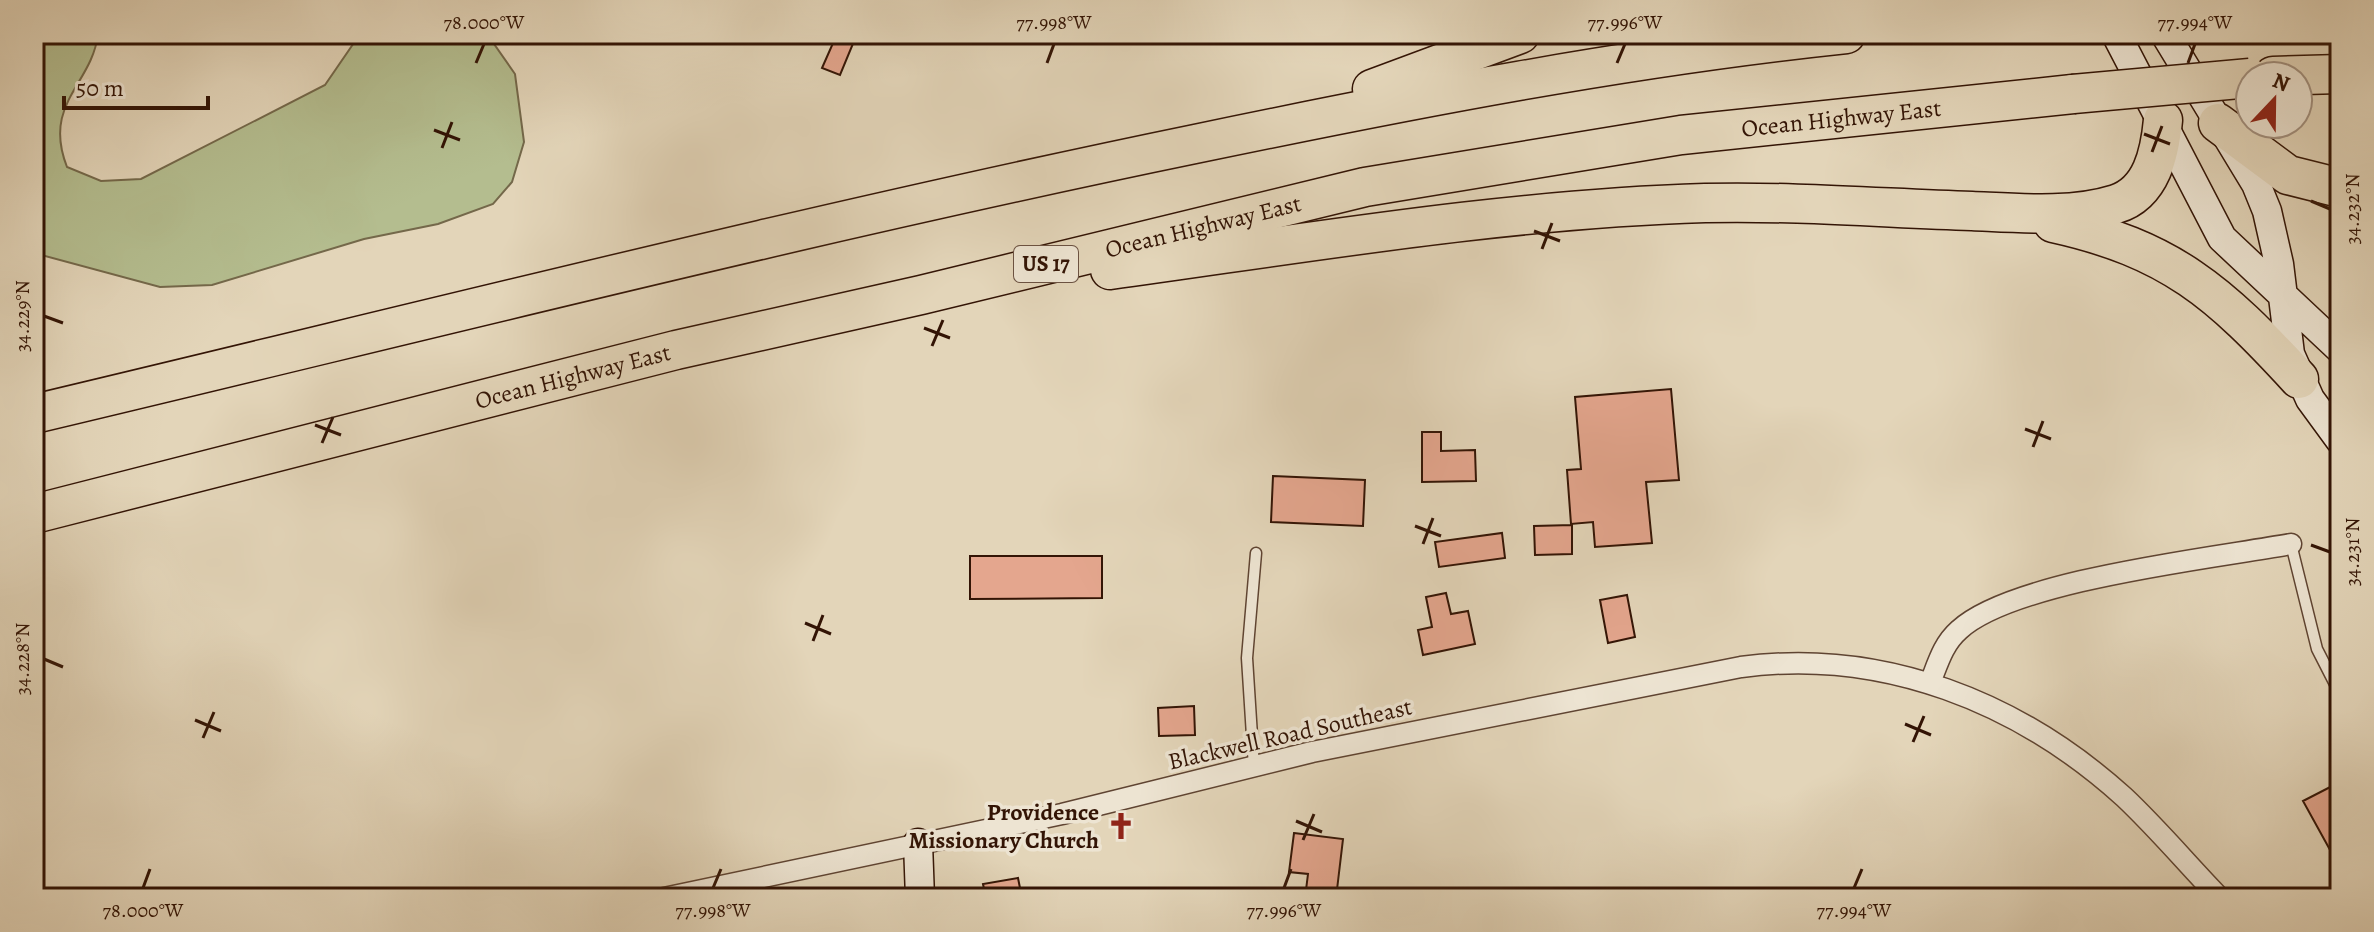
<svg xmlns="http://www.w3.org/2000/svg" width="2374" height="932" viewBox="0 0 2374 932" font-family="Alegreya,serif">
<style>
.green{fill:#b4bd8f;stroke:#74684a;stroke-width:2}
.building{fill:#e4a68e;stroke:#331405;stroke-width:2}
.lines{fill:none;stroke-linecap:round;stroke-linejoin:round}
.lane-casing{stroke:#5f4432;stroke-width:13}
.street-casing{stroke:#5f4432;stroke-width:23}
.secondary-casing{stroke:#331405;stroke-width:31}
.highway-casing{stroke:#331405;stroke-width:41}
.lane{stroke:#ede4d2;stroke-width:10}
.street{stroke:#ede4d2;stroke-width:20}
.secondary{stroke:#ede4d2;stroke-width:28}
.highway{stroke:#e3d5b9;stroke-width:38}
.highway-bridge-casing{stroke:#331405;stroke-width:41;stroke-linecap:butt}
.highway-bridge{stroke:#e3d5b9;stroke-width:38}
.ticks{fill:none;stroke:#331405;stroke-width:3}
.labels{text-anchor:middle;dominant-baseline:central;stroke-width:7;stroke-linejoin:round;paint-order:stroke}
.shield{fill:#ede4d2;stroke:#6b5242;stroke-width:2}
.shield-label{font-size:22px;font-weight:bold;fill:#331405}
.street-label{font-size:24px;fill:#331405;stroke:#ede4d2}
.poi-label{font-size:24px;font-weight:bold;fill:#331405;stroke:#ede4d2;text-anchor:end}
.neatline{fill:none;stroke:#331405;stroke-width:3}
.ticks-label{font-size:20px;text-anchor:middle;fill:#331405}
</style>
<rect width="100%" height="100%" fill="#e3d5b9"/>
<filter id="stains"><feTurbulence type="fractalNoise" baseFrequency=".0025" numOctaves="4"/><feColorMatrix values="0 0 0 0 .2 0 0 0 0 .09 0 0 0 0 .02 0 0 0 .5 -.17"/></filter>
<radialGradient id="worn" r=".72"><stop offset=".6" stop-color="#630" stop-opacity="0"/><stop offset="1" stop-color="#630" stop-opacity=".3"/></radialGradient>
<path class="green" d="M34 34H98C92 85 42 103 67 167L101 181 141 179 325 85 360 34H487L515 74 524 142 512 182 493 204 438 224 364 239 212 285 160 287 34 253Z"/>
<path class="building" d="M837 34H857L840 75 822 68Z
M1671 389 1679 480 1646 482 1652 543 1595 547 1593 522 1571 524 1567 470 1581 469 1575 397Z
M1422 432H1441V451L1475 450 1476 481 1422 482Z
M1273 476 1365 480 1363 526 1271 522Z
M1572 525V554L1535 555 1534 526Z
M1502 533 1505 558 1439 567 1435 542Z
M970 556H1102V598L970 599Z
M1446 593 1451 614 1468 611 1475 644 1423 655 1418 630 1432 627 1426 597Z
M1627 595 1635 637 1608 643 1600 600Z
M1194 706 1195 735 1159 736 1158 708Z
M2340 782V868L2303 801Z
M1294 833 1343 839 1336 898H1305L1308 874 1289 872Z
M1018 878 1022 898H986L983 884Z"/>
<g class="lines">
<g class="lane-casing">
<path id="lane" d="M2291 544 2317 649 2340 694
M1254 767 1247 658 1256 553"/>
</g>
<g class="street-casing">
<path id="street" d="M1930 683C1938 663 1943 644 1959 630 2013 580 2214 558 2291 544
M664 898 1062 814 1312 752 1741 667C1883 648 2019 702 2124 797 2158 829 2188 865 2220 898"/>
</g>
<g class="secondary-casing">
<path id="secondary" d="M2116 34 2222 238 2340 349
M2165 34 2256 184 2267 211 2279 264 2290 354 2310 399 2340 440
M918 843 920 898"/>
</g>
<g class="highway-casing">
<g id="highway">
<path d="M2273 76 2340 74"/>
<path d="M1372 89 1520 34"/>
<path d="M2218 123 2288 175 2340 188"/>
<path d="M2053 223C2171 249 2219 292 2299 379"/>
<path d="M1110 270C1307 243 1506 209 1705 203 1794 201 1883 208 1972 211 2017 213 2072 218 2116 204 2152 193 2160 152 2163 120"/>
<path d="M34 414C421 322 806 224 1195 144 1411 99 1627 57 1846 34"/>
<path id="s1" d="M34 514 676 350 921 295 1365 187 1681 135 2073 94"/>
</g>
</g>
<use href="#lane" class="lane"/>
<use href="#street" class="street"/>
<use href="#secondary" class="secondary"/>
<use href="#highway" class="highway"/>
<g class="highway-bridge-casing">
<path id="highway-bridge" d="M2073 94 2250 78"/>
</g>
<use href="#highway-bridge" class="highway-bridge"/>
</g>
<path class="ticks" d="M476 63 484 44M1047 63 1054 44M1617 63 1625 44M2188 63 2195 44M434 130 460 140M2144 134 2170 144M442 148 452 122M2152 152 2162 126M2311 201 2330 209M1534 231 1560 241M1542 249 1552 223M44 316 63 323M924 328 950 338M932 346 943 320M315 425 341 435M2025 429 2051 439M322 443 333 417M2033 447 2043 421M1415 526 1441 536M1423 544 1433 518M2311 545 2330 552M805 623 831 634M813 641 823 615M44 659 63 667M195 720 221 731M1905 724 1931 735M203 738 214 712M1913 742 1924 716M1296 821 1322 832M1303 840 1314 814M143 888 150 869M713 888 721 869M1284 888 1291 869M1854 888 1862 869"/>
<defs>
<g id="church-bare" transform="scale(2.16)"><path d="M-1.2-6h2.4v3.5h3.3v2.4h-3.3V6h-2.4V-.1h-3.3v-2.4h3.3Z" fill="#8f2418" stroke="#ede4d2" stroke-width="2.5" paint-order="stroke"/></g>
</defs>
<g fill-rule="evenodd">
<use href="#church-bare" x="1121" y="826"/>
</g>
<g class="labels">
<rect class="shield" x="1014" y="246" width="64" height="36" rx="6"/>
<g class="shield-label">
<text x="1046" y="264">US 17</text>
</g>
<g class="street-label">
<text stroke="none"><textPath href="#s1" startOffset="1852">Ocean Highway East</textPath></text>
<text stroke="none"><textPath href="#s1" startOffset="1204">Ocean Highway East</textPath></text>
<text stroke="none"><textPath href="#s1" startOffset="556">Ocean Highway East</textPath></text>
<text transform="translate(1290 734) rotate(-13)">Blackwell Road Southeast</text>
</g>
<g class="poi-label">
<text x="1099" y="812">Providence<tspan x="1099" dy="28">Missionary Church</tspan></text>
</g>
</g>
<rect width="2374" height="932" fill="none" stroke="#e3d5b9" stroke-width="88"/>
<g transform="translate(2274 100) rotate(22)"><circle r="38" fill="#ede4d2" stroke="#a39180" stroke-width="2"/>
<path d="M0-6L14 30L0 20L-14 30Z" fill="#8f2418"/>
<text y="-12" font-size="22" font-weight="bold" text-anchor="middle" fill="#331405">N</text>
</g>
<path d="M64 96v12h144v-12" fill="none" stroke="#331405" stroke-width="4"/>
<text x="76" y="96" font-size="24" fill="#331405" stroke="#ede4d2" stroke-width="6" paint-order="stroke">50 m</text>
<rect x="44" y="44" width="2286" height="844" class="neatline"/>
<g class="ticks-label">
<text x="484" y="29">78.000°W</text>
<text x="1054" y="29">77.998°W</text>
<text x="1625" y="29">77.996°W</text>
<text x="2195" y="29">77.994°W</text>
<text transform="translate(2352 209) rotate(-90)" y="7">34.232°N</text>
<text transform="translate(22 316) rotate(-90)" y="7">34.229°N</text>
<text transform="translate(2352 552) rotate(-90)" y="7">34.231°N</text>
<text transform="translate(22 659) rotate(-90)" y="7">34.228°N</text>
<text x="143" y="917">78.000°W</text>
<text x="713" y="917">77.998°W</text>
<text x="1284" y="917">77.996°W</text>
<text x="1854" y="917">77.994°W</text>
</g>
<rect width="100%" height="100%" filter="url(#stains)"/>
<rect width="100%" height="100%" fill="url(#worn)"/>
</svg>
